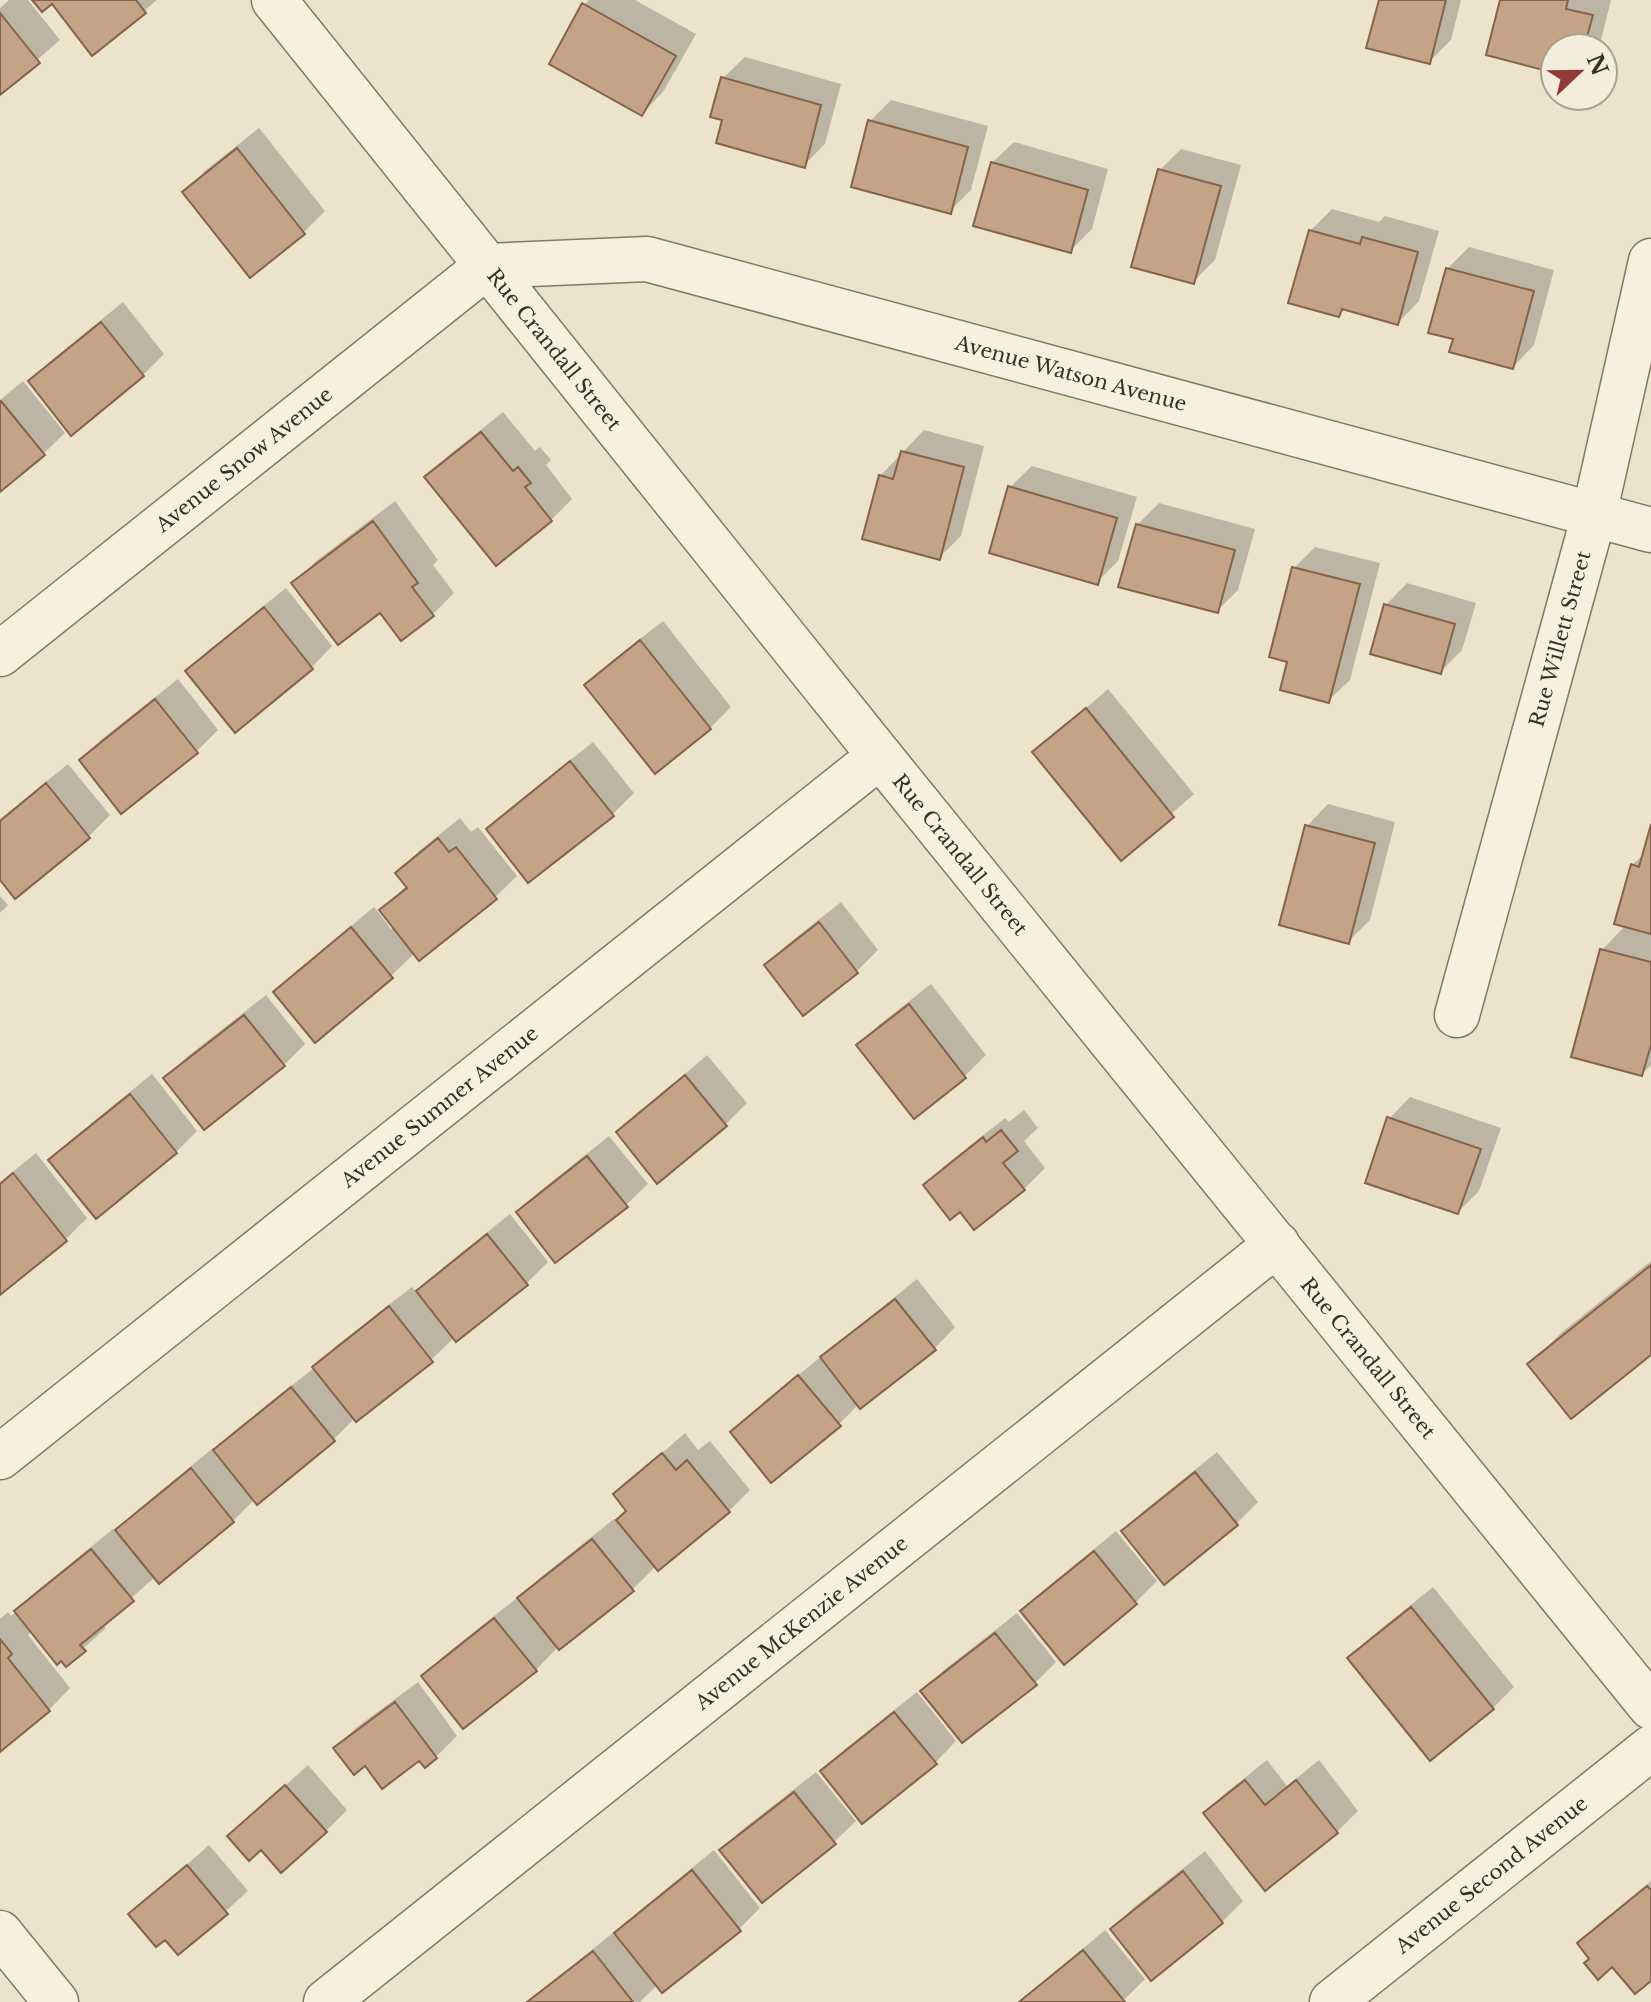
<svg xmlns="http://www.w3.org/2000/svg" width="1651" height="2002" viewBox="0 0 1651 2002" font-family="'Libre Baskerville',serif">
<style>
.shadow{fill:#0003}
.building{fill:#c5a386;stroke:#84634a;stroke-width:2}
.lines{fill:none;stroke-linecap:round;stroke-linejoin:round}
.minor-casing{stroke:#877762;stroke-width:47}
.tertiary-casing{stroke:#877762;stroke-width:47}
.minor{stroke:#f6f0df;stroke-width:44}
.tertiary{stroke:#f6f0df;stroke-width:44}
.labels{text-anchor:middle;dominant-baseline:central;stroke-width:6;stroke-linejoin:round;paint-order:stroke}
.street-label{font-size:20px;fill:#392f23;stroke:#f3eddb}
</style>
<rect width="100%" height="100%" fill="#ebe3cc"/>
<path class="shadow" d="M9 0H28L60 40 0 92V8Z
M34 0H157L93 53 52 2Z
M589 0H635L696 34 663 92 642 114 584 5Z
M1381 0H1461L1451 40 1429 62Z
M1502 0H1611L1599 48H1555V71Z
M745 57 841 84 825 144 804 165 724 119 723 78Z
M891 100 988 126 971 190 950 211 870 121Z
M259 128 325 211 304 232 185 192 206 170Z
M1014 142 1108 169 1092 229 1070 251 992 163Z
M1181 149 1241 165 1215 260 1193 282 1160 170Z
M1332 209 1379 222 1385 216 1439 231 1419 301 1398 323 1346 308 1339 315 1310 231Z
M1469 247 1554 270 1534 345 1513 367 1455 338 1447 269Z
M123 302 164 354 143 375 31 381 52 360Z
M23 381 65 433 43 454 0 489V400Z
M503 412 535 451 540 447 551 460 546 465 572 499 551 520 427 477 448 456Z
M924 430 984 446 961 536 940 557 880 476Z
M1032 466 1137 497 1118 561 1097 582 1010 487Z
M395 501 438 560 433 565 454 593 432 615 381 610 294 583 315 562Z
M1159 503 1255 529 1238 590 1217 611 1137 525Z
M1315 547 1380 563 1350 680 1328 701 1290 660 1294 568Z
M1407 583 1476 603 1462 650 1441 671 1386 605Z
M286 588 332 646 311 668 188 671 209 650Z
M663 621 731 707 710 728 587 685 608 664Z
M178 679 218 730 197 751 122 812 81 760 102 739Z
M1108 689 1194 794 1121 858 1035 753Z
M593 742 634 793 613 814 529 881 488 829 510 808Z
M68 764 110 815 89 836 0 877V819Z
M1328 804 1395 822 1370 920 1348 942 1307 826Z
M460 818 471 832 478 827 517 876 495 897 415 953 391 976 276 993 297 971 374 907 391 929 394 927 381 910 407 885 397 873 419 851Z
M1651 832V1065L1642 1074 1602 950 1626 925 1632 865 1645 853Z
M0 896 8 905 0 913Z
M841 902 878 950 857 971 804 1013 766 965 788 944Z
M931 984 986 1055 965 1076 915 1116 859 1045 880 1024Z
M266 995 305 1044 284 1065 166 1079 187 1057Z
M707 1055 747 1103 726 1124 658 1181 618 1132Z
M152 1074 197 1131 176 1152 96 1216 51 1160 72 1139Z
M1410 1097 1501 1128 1479 1191 1458 1212 1389 1119Z
M1024 1110 1038 1128 1024 1141 1045 1168 1024 1189 961 1209 926 1185 947 1164 1005 1118 1009 1122Z
M609 1136 648 1184 626 1205 518 1212 540 1191Z
M36 1153 87 1218 66 1239 0 1292V1182Z
M510 1214 548 1262 527 1283 456 1339 455 1337 431 1360 355 1418 334 1439 257 1502 255 1499 233 1521 155 1577 102 1624 106 1628 66 1664 32 1631 28 1635 70 1688 49 1710 0 1749V1619L8 1612 11 1616 16 1612 38 1590 113 1529 116 1532 139 1509 213 1448 215 1451 237 1429 314 1368 336 1346 412 1287 417 1293 440 1270Z
M1651 1261V1353L1529 1365 1561 1333Z
M917 1279 955 1327 934 1349 859 1404 839 1424 733 1432 754 1411Z
M685 1433 698 1450 710 1441 750 1490 729 1511 656 1566 632 1590 558 1647 536 1670 424 1676 445 1655 517 1598 518 1600 541 1577 614 1519 617 1522 628 1511 615 1494Z
M1217 1452 1258 1502 1237 1523 1165 1582 1123 1531 1145 1510Z
M1116 1531 1157 1581 1136 1602 1023 1611 1044 1590Z
M1433 1587 1514 1687 1493 1708 1350 1659 1371 1637Z
M1017 1613 1056 1662 1035 1683 923 1692 944 1670Z
M418 1682 457 1736 436 1757 366 1763 336 1748 357 1727Z
M917 1692 956 1741 935 1763 823 1771 844 1750Z
M1267 1760 1287 1786 1319 1760 1358 1811 1337 1832 1206 1813 1227 1792Z
M308 1765 347 1810 326 1831 261 1847 230 1836Z
M816 1772 856 1821 834 1842 722 1850 743 1829Z
M209 1845 248 1891 179 1953 166 1937 131 1914Z
M714 1850 760 1908 739 1929 658 1984 640 2002H528L615 1931 617 1933 638 1912Z
M1205 1851 1243 1901 1222 1922 1112 1929 1133 1908Z
M1651 1881V1979L1591 1958 1580 1943 1601 1922Z
M1105 1930 1145 1979 1122 2002H1020Z"/>
<path class="building" d="M32 0H136L146 13 92 56 52 4 42 12Z
M1379 0H1446L1430 64 1366 48Z
M1500 0H1568L1566 9 1593 15 1584 48H1555V73L1486 55Z
M582 3 676 56 642 116 549 64Z
M0 13 40 63 0 95Z
M721 77 821 105 805 168 716 143 722 120 710 117Z
M868 120 968 147 951 214 851 187Z
M237 148 305 234 250 278 182 192Z
M991 162 1088 190 1071 253 973 226Z
M1158 169 1221 186 1194 284 1131 267Z
M1309 230 1360 244 1362 237 1418 252 1398 325 1342 309 1339 317 1288 303Z
M1446 268 1534 291 1513 369 1449 352 1453 339 1428 333Z
M101 322 144 376 71 436 28 381Z
M1 401 45 455 0 492V402Z
M481 432 513 471 518 467 531 483 525 487 552 521 496 566 424 477Z
M901 451 964 467 940 560 862 539 879 475 893 479Z
M1008 486 1117 518 1098 585 989 553Z
M373 521 418 583 412 587 434 616 401 641 380 613 338 645 291 583Z
M1136 524 1235 550 1218 613 1118 587Z
M1292 567 1360 584 1329 703 1280 690 1287 662 1269 657Z
M1384 604 1455 624 1441 674 1370 654Z
M264 607 313 669 235 733 185 671Z
M640 640 711 729 655 774 584 685Z
M155 699 198 753 121 814 79 760Z
M1086 708 1174 817 1121 861 1032 752Z
M570 761 614 816 528 883 486 829Z
M46 783 90 838 15 899 0 880V821Z
M1651 824V934L1614 924 1631 864 1639 867Z
M1305 825 1375 843 1349 944 1279 925Z
M438 838 449 852 456 847 497 899 419 961 379 910 407 888 395 873Z
M819 922 858 973 803 1016 764 965Z
M351 927 393 978 315 1043 273 992Z
M1600 949 1651 962V1045L1642 1076 1571 1057Z
M909 1004 966 1078 914 1119 856 1045Z
M244 1015 285 1066 204 1130 163 1078Z
M685 1075 727 1126 657 1184 616 1132Z
M130 1094 177 1153 96 1219 48 1160Z
M1387 1117 1481 1149 1458 1214 1365 1183Z
M1001 1130 1018 1151 1003 1163 1025 1190 974 1230 960 1212 950 1220 923 1185 983 1137 986 1142Z
M587 1156 628 1207 555 1263 516 1212Z
M13 1173 67 1241 0 1295V1184Z
M487 1234 528 1285 456 1342 416 1291Z
M1651 1265V1355L1571 1419 1527 1364Z
M895 1299 936 1350 860 1409 820 1357Z
M389 1306 433 1362 356 1422 312 1367Z
M798 1375 841 1426 771 1483 730 1432Z
M291 1387 335 1441 257 1505 213 1450Z
M662 1453 676 1470 687 1460 730 1512 658 1571 616 1520 626 1511 613 1494Z
M191 1468 234 1522 159 1584 115 1530Z
M1195 1472 1238 1525 1164 1585 1121 1531Z
M592 1539 634 1591 559 1650 517 1598Z
M91 1549 134 1601 80 1645 86 1651 66 1667 61 1661 57 1665 14 1611Z
M1094 1551 1137 1604 1064 1665 1020 1611Z
M1411 1607 1494 1709 1430 1761 1347 1658Z
M494 1618 537 1671 463 1729 421 1676Z
M995 1633 1037 1685 962 1743 920 1691Z
M0 1639 12 1654 8 1658 50 1711 0 1752Z
M395 1702 437 1758 425 1768 419 1761 382 1789 365 1766 354 1775 333 1748Z
M894 1712 937 1764 862 1824 820 1771Z
M1245 1780 1265 1805 1296 1780 1338 1833 1265 1891 1203 1813Z
M285 1785 327 1832 281 1873 261 1850 249 1861 227 1836Z
M794 1792 836 1844 762 1903 719 1850Z
M187 1865 228 1914 178 1955 165 1940 156 1947 128 1914Z
M692 1870 741 1931 662 1993 614 1933Z
M1183 1871 1223 1923 1151 1981 1110 1929Z
M1647 1886 1651 1890V1981L1635 1994 1612 1967 1598 1980 1584 1963 1589 1959 1577 1943Z
M1083 1950 1125 2002H1019Z
M593 1951 633 2002H527Z"/>
<g class="lines">
<g class="minor-casing">
<g id="minor">
<path id="s1" d="M0 654 487 266 647 259 1651 530"/>
<path id="s2" d="M1457 1015 1594 515 1651 261"/>
<path id="s3" d="M0 1457 880 756"/>
<path d="M0 1933 56 2002"/>
<path id="s4" d="M326 2002 1277 1244"/>
<path id="s5" d="M1332 2002 1651 1748"/>
</g>
</g>
<g class="tertiary-casing">
<g id="tertiary">
<path id="s6" d="M274 0 880 756 1651 1707"/>
</g>
</g>
<use href="#minor" class="minor"/>
<use href="#tertiary" class="tertiary"/>
</g>
<g class="labels">
<g class="street-label">
<text stroke="none"><textPath href="#s6" startOffset="448">Rue Crandall Street</textPath></text>
<text stroke="none"><textPath href="#s1" startOffset="1222">Avenue Watson Avenue</textPath></text>
<text stroke="none"><textPath href="#s1" startOffset="312">Avenue Snow Avenue</textPath></text>
<text stroke="none"><textPath href="#s2" startOffset="390">Rue Willett Street</textPath></text>
<text stroke="none"><textPath href="#s6" startOffset="1096">Rue Crandall Street</textPath></text>
<text stroke="none"><textPath href="#s3" startOffset="562">Avenue Sumner Avenue</textPath></text>
<text stroke="none"><textPath href="#s6" startOffset="1744">Rue Crandall Street</textPath></text>
<text stroke="none"><textPath href="#s4" startOffset="608">Avenue McKenzie Avenue</textPath></text>
<text stroke="none"><textPath href="#s5" startOffset="204">Avenue Second Avenue</textPath></text>
</g>
</g>
<g transform="translate(1579 72) rotate(68)"><circle r="38" fill="#f3eddb" stroke="#a9a191" stroke-width="2"/>
<path d="M0-6L14 30L0 20L-14 30Z" fill="#903a37"/>
<text y="-12" font-size="22" font-weight="bold" text-anchor="middle" fill="#392f23">N</text>
</g>
</svg>
